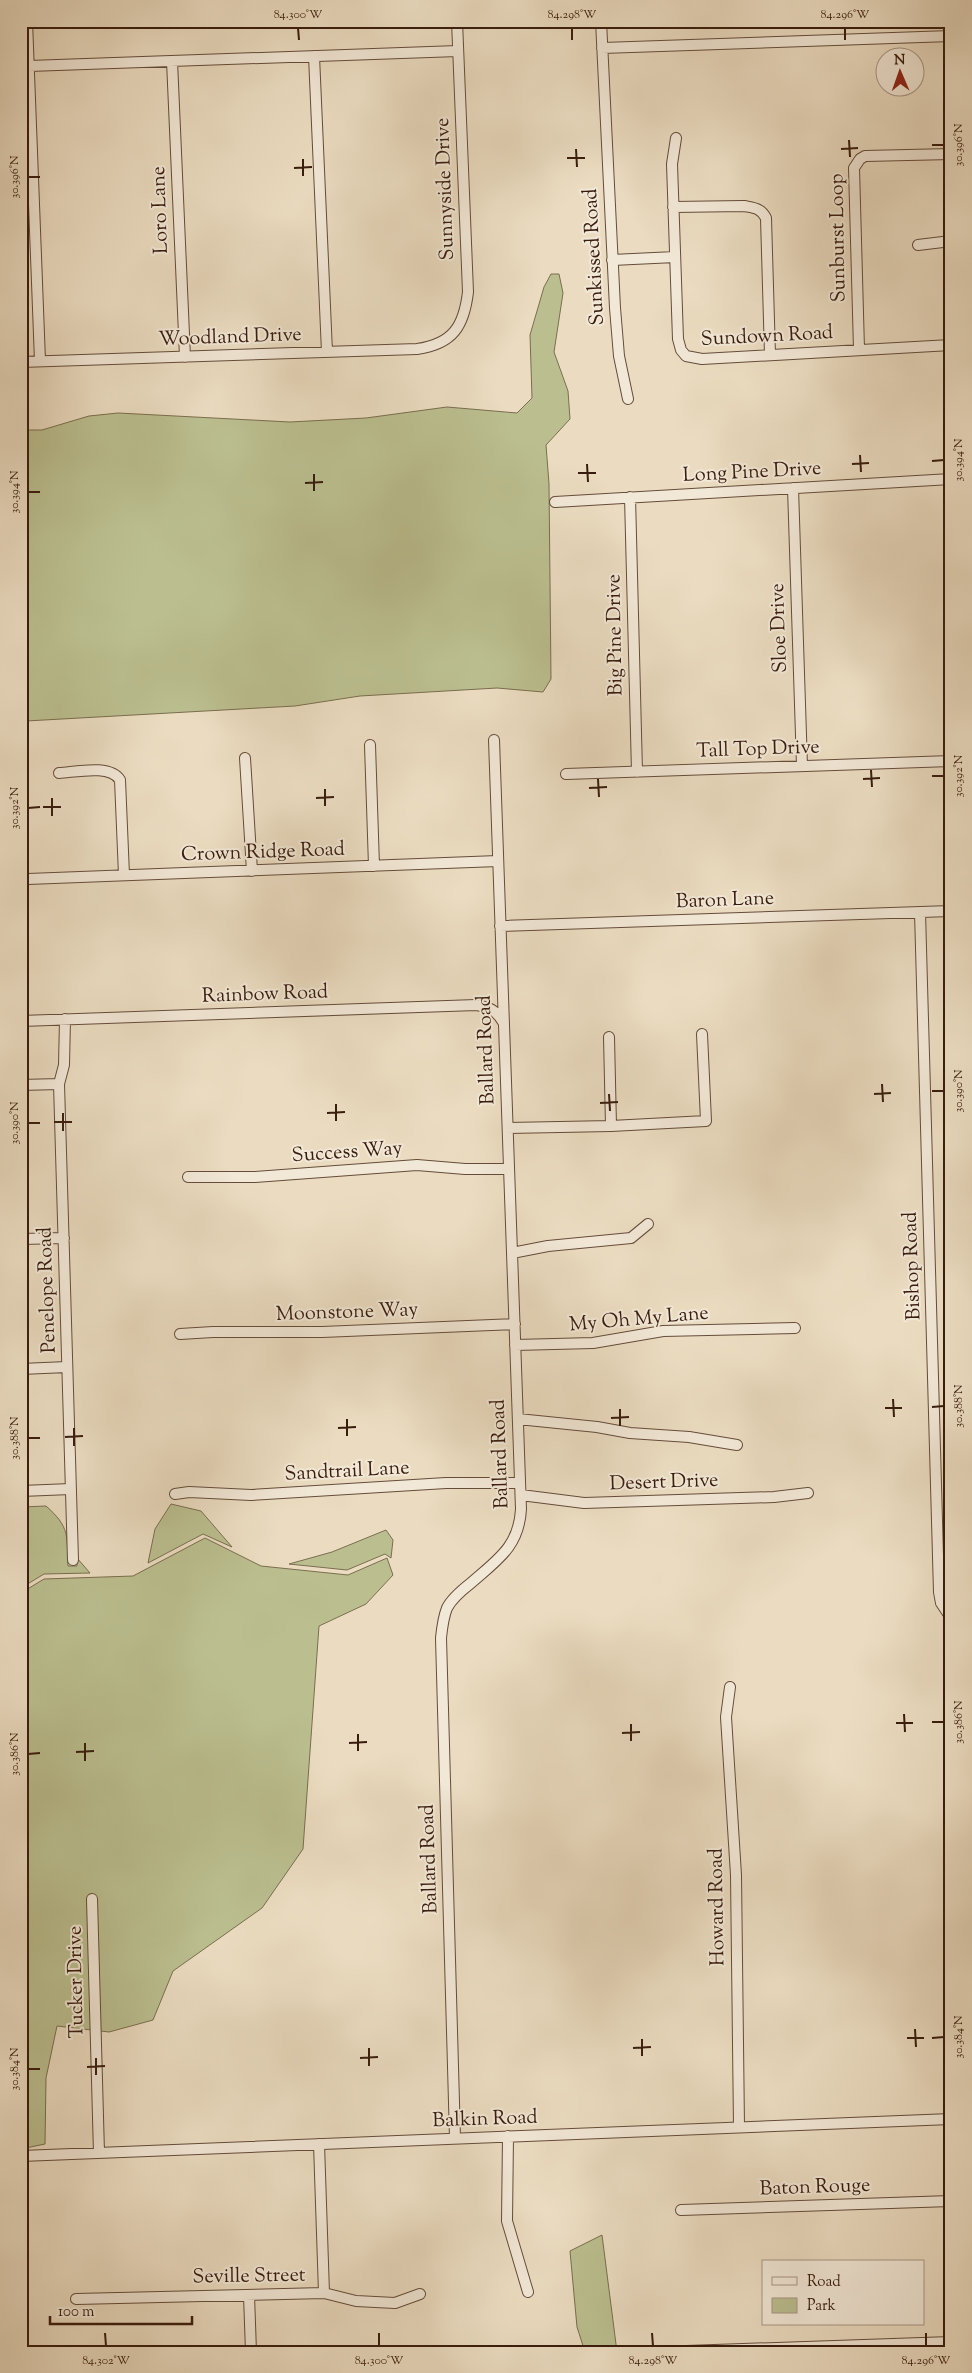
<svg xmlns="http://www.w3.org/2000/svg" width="972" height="2373" viewBox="0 0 972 2373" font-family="'Sorts Mill Goudy',serif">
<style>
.green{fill:#bbbf90;stroke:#7a6e4e}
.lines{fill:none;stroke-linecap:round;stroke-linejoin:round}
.street-casing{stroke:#654c3a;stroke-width:12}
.street{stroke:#f2e8d7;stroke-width:10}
.ticks{fill:none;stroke:#381c0d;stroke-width:2}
.labels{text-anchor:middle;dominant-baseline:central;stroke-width:4;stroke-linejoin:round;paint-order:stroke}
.street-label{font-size:20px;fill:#381c0d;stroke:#f2e8d7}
.neatline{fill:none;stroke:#381c0d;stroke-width:2}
.ticks-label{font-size:12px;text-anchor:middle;fill:#381c0d}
</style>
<rect width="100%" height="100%" fill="#ebdcc1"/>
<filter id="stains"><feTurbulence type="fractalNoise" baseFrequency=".004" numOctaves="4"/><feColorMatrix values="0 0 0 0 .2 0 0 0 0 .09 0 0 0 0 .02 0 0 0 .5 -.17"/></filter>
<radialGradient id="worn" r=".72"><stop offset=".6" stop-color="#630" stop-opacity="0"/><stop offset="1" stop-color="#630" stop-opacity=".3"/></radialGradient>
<path class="green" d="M551 274H559L563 293 554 352 568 391 570 419 546 445 549 484 551 679 543 692 497 688 360 696 295 706 26 721 21 724V430H42L89 416 118 413 290 422 366 418 447 407 517 413 532 398 530 335 544 287Z
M171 1504 201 1511 232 1547 203 1534 148 1563 155 1529Z
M46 1506C70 1527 67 1536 68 1566H77V1558L90 1573 44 1574 21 1588V1507Z
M386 1530 393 1540 391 1558 385 1554 347 1570 289 1564 332 1552Z
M205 1538 261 1566 348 1575 387 1558 393 1575 366 1604 319 1626 303 1849 262 1908 173 1971 153 2020 109 2032 57 2026 46 2078 45 2144 21 2149V1593L44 1579 133 1576Z
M602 2235 617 2352H585L577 2327 570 2251Z"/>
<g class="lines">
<g class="street-casing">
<path id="street" d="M27 21 40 361
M601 21 615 308 619 356 628 399
M602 48 951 36
M314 56 327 352
M172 61 185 357
M29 66 458 51
M676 138 672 164 678 339 681 350 686 356 702 359 951 345
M673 207 744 206C754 208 761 208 766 218L770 355
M918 245 951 241
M612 260 675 257
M859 349 854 168 860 159 865 156 951 154
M21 362 417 349C453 344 464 326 468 292L457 21
M793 488 802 766
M630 497 637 772
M555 502 951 479
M370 745 374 866
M245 758 252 871
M59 773C76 772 110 764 120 780L124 875
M566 774 951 761
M28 879 498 861
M920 912 939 1592 941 1603 951 1618
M500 926 951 911
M65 1019 64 1065 59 1084 73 1560
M21 1021 476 1005C489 1007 496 1010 503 1022
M609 1037 611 1126
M21 1085 59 1084
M508 1128 611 1126 706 1121 702 1034
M188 1177H255L417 1165 465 1169H509
M21 1239 64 1238
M512 1253 548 1246 631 1238 648 1224
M180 1334 213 1332H322L515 1324
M515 1345 593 1343 663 1331 795 1328
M21 1369 67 1367
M518 1419 597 1427 630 1433 689 1437 737 1445
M21 1491 71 1489
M175 1494 189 1492 251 1495 446 1483H520
M521 1495 584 1503 774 1497 808 1493
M730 1687 726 1717 736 1875 739 2127
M92 1899 99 2153
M508 2136 507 2221 528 2292
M455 2138 441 1638C442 1628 443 1618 447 1608 452 1598 462 1590 471 1583 497 1560 519 1547 521 1509L494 740
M319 2144 324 2293
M21 2156 951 2119
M681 2210 951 2201
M249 2295 251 2352
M76 2299 324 2293 356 2301 395 2303 420 2294
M686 2351 951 2342"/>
</g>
<use href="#street" class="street"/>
</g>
<path class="ticks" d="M298 28 299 40M572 28V40M845 28V40M849 140 850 157M932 145H944M576 149 577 167M841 149 858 148M567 158H585M303 159V176M294 168 312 167M28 177H40M860 455 861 472M932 461 944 460M587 464 588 482M852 464 869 463M578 473H596M314 474V491M305 483 323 482M28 492H40M871 770 872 787M932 776H944M598 779 599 797M863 779 880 778M589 788 607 787M325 789V806M52 798V816M316 798 334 797M43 807H61M28 808 40 807M882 1084 883 1102M932 1091H944M609 1094 610 1111M874 1094 891 1093M600 1103 618 1102M336 1104V1121M63 1113V1131M327 1113 345 1112M54 1122H72M28 1123H40M893 1399 894 1417M932 1407 944 1406M885 1408H902M620 1409V1426M611 1418 629 1417M347 1419V1436M74 1428V1446M338 1428 356 1427M65 1437 83 1436M28 1438H40M904 1714 905 1732M932 1722H944M896 1723H913M631 1724V1741M622 1733 640 1732M358 1734V1751M85 1743V1761M349 1743 367 1742M76 1752 94 1751M28 1754 40 1753M915 2029 916 2047M907 2038H924M932 2038 944 2037M642 2039V2056M369 2048V2066M633 2048 651 2047M96 2058V2075M360 2058 378 2057M87 2067 105 2066M28 2069H40M105 2333 106 2346M379 2333V2346M652 2333 653 2346M926 2333V2346"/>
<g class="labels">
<g class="street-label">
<text transform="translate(446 189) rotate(-92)">Sunnyside Drive</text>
<text transform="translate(161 210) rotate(-92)">Loro Lane</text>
<text transform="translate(839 238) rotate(-91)">Sunburst Loop</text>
<text transform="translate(595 257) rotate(-93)">Sunkissed Road</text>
<text transform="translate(767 337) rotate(-3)">Sundown Road</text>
<text transform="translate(230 338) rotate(-2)">Woodland Drive</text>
<text transform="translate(752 473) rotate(-3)">Long Pine Drive</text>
<text transform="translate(780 628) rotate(-92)">Sloe Drive</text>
<text transform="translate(616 635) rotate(-91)">Big Pine Drive</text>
<text transform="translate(758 750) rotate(-2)">Tall Top Drive</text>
<text transform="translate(263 853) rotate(-2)">Crown Ridge Road</text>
<text transform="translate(725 901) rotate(-2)">Baron Lane</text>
<text transform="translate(265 995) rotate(-2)">Rainbow Road</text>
<text transform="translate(487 1050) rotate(-92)">Ballard Road</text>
<text transform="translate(347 1153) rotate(-4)">Success Way</text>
<text transform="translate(913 1266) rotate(-92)">Bishop Road</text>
<text transform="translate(48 1290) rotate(-92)">Penelope Road</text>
<text transform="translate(347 1313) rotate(-2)">Moonstone Way</text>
<text transform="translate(639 1320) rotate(-5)">My Oh My Lane</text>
<text transform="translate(501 1454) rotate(-92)">Ballard Road</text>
<text transform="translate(347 1472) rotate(-3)">Sandtrail Lane</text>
<text transform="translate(664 1483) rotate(-2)">Desert Drive</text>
<text transform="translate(430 1859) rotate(-92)">Ballard Road</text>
<text transform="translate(718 1907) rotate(-91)">Howard Road</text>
<text transform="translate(77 1982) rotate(-91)">Tucker Drive</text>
<text transform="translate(485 2120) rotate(-2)">Balkin Road</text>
<text transform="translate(815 2188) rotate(-2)">Baton Rouge</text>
<text transform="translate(249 2277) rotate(-1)">Seville Street</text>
</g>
</g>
<rect width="972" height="2373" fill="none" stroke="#ebdcc1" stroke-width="55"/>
<rect x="762" y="2260" width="162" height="65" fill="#f2e8d7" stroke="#a89686"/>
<rect x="772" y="2277" width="25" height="8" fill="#f2e8d7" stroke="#a89686"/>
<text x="807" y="2286" font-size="15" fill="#381c0d">Road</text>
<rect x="772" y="2298" width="25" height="15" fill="#bbbf90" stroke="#a89686"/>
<text x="807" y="2310" font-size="15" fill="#381c0d">Park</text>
<g transform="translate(900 72) rotate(358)"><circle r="24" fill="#f2e8d7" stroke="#a89686"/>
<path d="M0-4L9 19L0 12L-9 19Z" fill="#8f2418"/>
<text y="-8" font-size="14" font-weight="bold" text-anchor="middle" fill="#381c0d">N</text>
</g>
<path d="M50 2316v8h142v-8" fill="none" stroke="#381c0d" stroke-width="2.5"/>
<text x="58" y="2316" font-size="15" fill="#381c0d" stroke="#f2e8d7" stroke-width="4" paint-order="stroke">100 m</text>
<rect x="28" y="28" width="916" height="2318" class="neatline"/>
<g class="ticks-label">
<text x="298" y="18">84.300°W</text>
<text x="572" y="18">84.298°W</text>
<text x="845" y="18">84.296°W</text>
<text transform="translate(958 145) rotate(-90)" y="4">30.396°N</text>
<text transform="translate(14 177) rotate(-90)" y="4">30.396°N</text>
<text transform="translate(958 460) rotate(-90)" y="4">30.394°N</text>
<text transform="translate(14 492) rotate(-90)" y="4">30.394°N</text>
<text transform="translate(958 776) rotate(-90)" y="4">30.392°N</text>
<text transform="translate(14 808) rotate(-90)" y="4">30.392°N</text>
<text transform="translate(958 1091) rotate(-90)" y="4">30.390°N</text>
<text transform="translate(14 1123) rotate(-90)" y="4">30.390°N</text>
<text transform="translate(958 1406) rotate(-90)" y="4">30.388°N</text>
<text transform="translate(14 1438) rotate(-90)" y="4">30.388°N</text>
<text transform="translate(958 1722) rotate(-90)" y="4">30.386°N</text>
<text transform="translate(14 1754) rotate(-90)" y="4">30.386°N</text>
<text transform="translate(958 2037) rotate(-90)" y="4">30.384°N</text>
<text transform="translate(14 2069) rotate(-90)" y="4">30.384°N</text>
<text x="106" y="2364">84.302°W</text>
<text x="379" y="2364">84.300°W</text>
<text x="653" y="2364">84.298°W</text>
<text x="926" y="2364">84.296°W</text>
</g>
<rect width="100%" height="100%" filter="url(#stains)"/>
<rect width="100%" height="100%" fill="url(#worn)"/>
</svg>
